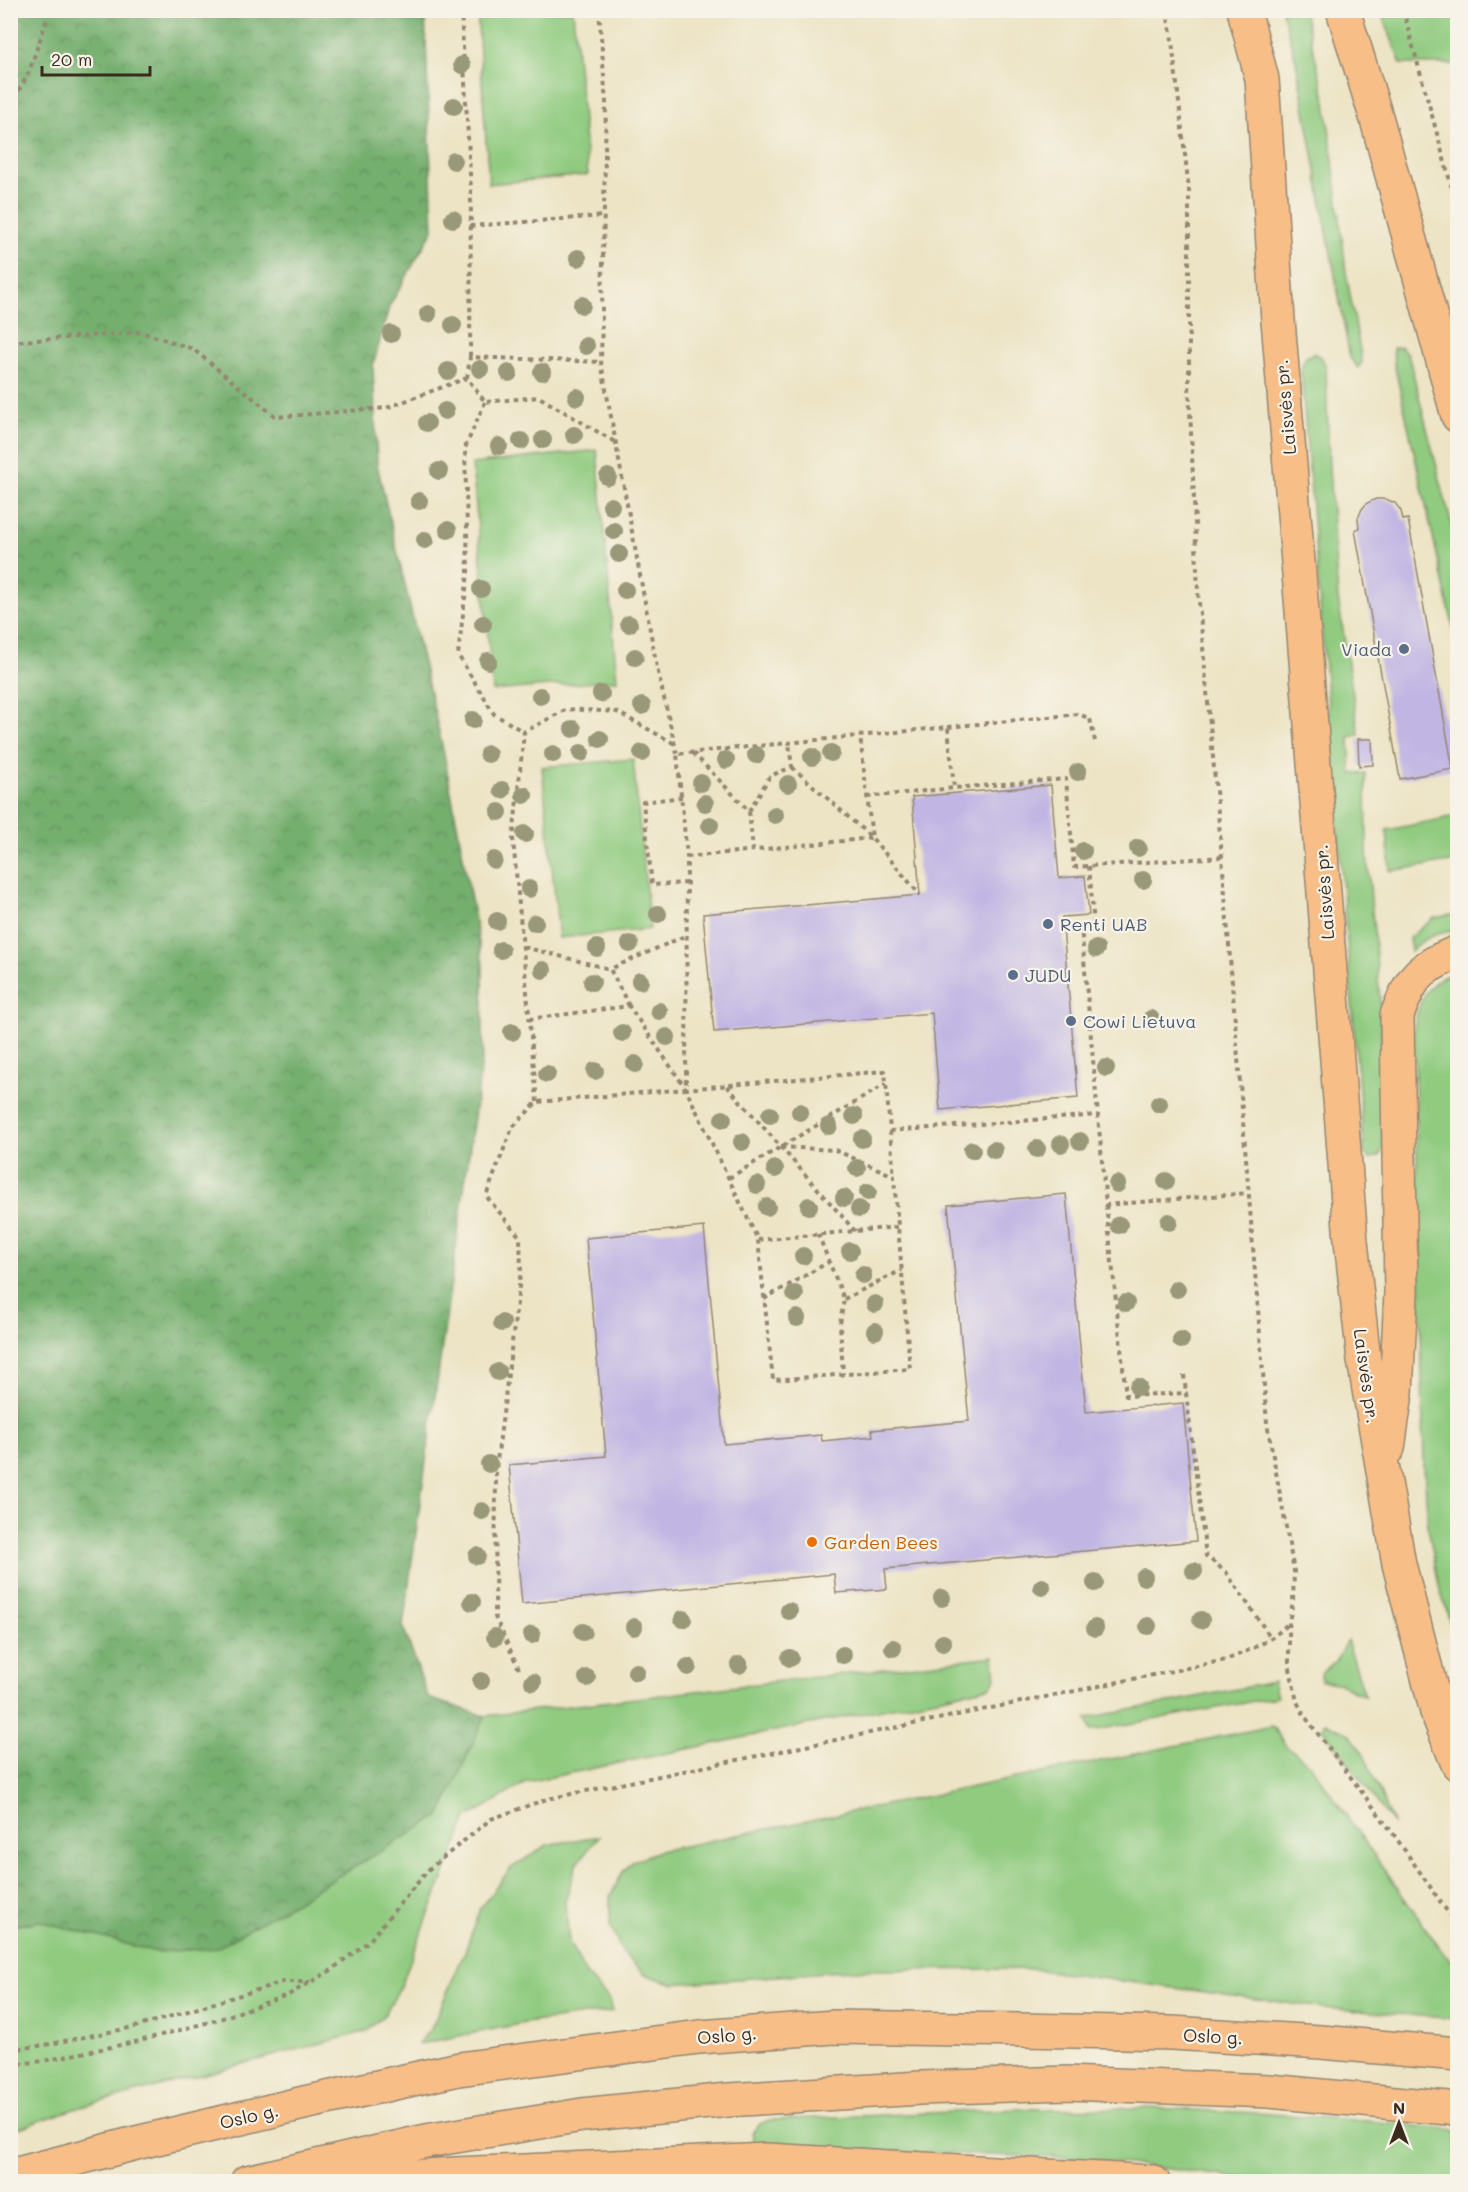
<svg xmlns="http://www.w3.org/2000/svg" width="1468" height="2192" viewBox="0 0 1468 2192" font-family="Mali,sans-serif">
<style>
.grass{fill:#90cb80;stroke:#667a4f;stroke-width:1.5}
.forest{fill:url(#forest-crowns);stroke:#586c46;stroke-width:1.5}
.building{fill:#c1b6e3}
.lines{fill:none;stroke-linecap:round;stroke-linejoin:round}
.major-casing{stroke:#948772;stroke-width:36}
.highway-casing{stroke:#948772;stroke-width:36}
.path{stroke:#948772;stroke-width:4;stroke-dasharray:4.5 4.5;stroke-linecap:butt}
.major{stroke:#f7be88;stroke-width:33}
.highway{stroke:#f7be88;stroke-width:33}
.tree{fill:#999879}
.service-dot{fill:#5c6f8a;stroke:#f7f3e8;stroke-width:2}
.food-dot{fill:#e8710a;stroke:#f7f3e8;stroke-width:2}
.labels{text-anchor:middle;dominant-baseline:central;stroke-width:4.5;stroke-linejoin:round;paint-order:stroke}
.street-label{font-size:18px;fill:#3b2a1e;stroke:#f7f3e8}
.service-label{font-size:18px;fill:#4e5e75;stroke:#f7f3e8;text-anchor:start}
.food-label{font-size:18px;fill:#c56008;stroke:#f7f3e8;text-anchor:start}
</style>
<defs>
<pattern id="forest-crowns" width="20" height="18" patternUnits="userSpaceOnUse" patternTransform="scale(1.5)"><rect width="20" height="18" fill="#74af6e"/><path d="M2 6a3 3 0 1 1 6 0M12 15a3 3 0 1 1 6 0" fill="none" stroke="#608f5a"/></pattern>
</defs>
<rect width="100%" height="100%" fill="#f7f3e8"/>
<filter id="ink" filterUnits="userSpaceOnUse"><feTurbulence type="fractalNoise" baseFrequency=".0167" numOctaves="2"/><feDisplacementMap in="SourceGraphic" scale="12" xChannelSelector="R" yChannelSelector="G"/><feConvolveMatrix kernelMatrix="1 2 1 2 8 2 1 2 1" color-interpolation-filters="sRGB"/></filter>
<filter id="wash" filterUnits="userSpaceOnUse"><feTurbulence type="fractalNoise" baseFrequency=".008" numOctaves="4" result="noise"/><feDisplacementMap in="SourceGraphic" scale="24" xChannelSelector="R" yChannelSelector="G"/><feGaussianBlur stdDeviation="1.35" result="paint"/><feColorMatrix in="noise" values="0 0 0 0 0 0 0 0 0 0 0 0 0 0 0 0 0 1.4 0 .05"/><feComposite in="paint" operator="in"/></filter>
<g filter="url(#wash)">
<rect width="100%" height="100%" fill="#ede4c5"/>
<path class="grass" d="M477 11H573L588 175 489 184Z
M1282 11H1304L1326 102 1346 272 1362 362 1358 368 1350 358 1296 61Z
M1381 11H1457V64H1401Z
M1401 347 1408 354 1457 546V644L1394 363 1393 348Z
M1313 353 1322 358 1326 367 1329 468 1338 598 1359 735 1349 737 1351 773H1366L1367 853 1381 1012 1383 1149 1379 1156 1369 1159 1364 1152 1301 370 1305 358Z
M597 450 617 680 493 691 472 464Z
M633 759 650 929 559 938 542 767Z
M1457 816V861L1390 871 1387 830Z
M1457 914V930C1439 933 1425 936 1411 951L1409 938 1434 918Z
M1457 972V1645L1439 1586 1428 1527 1424 1466 1414 1029C1418 1001 1427 979 1457 972Z
M1347 1640 1365 1696 1338 1683 1321 1681V1674L1337 1659Z
M994 1656 996 1679 990 1687 527 1782 467 1818 400 1987 386 2013 367 2031 77 2108 11 2131V1926L40 1921 157 1952 440 1816 485 1716Z
M1273 1682 1277 1697 1091 1731 1087 1718Z
M1325 1723 1350 1734 1364 1755 1394 1825 1322 1728Z
M1272 1726 1286 1746 1310 1764 1441 1950 1457 1966V2019L1323 2008 1033 1969 851 1970 674 1984 644 1974 623 1953 610 1926V1897L622 1873 633 1861 659 1851Z
M599 1836 576 1865 565 1902 569 1942 587 1976 610 2000 613 2011 525 2023 418 2044 432 2027 466 1949 480 1908 511 1868 547 1845Z
M1149 2108C1253 2112 1355 2118 1457 2130V2181L1274 2182 1088 2159 864 2150 765 2148 755 2143 752 2133 758 2125 769 2120 1019 2109Z"/>
<path class="forest" d="M11 10 425 11 433 230 389 307 373 366 377 464 443 749 483 964V1053L403 1626 428 1698 485 1716 440 1816 217 1948 157 1952 40 1921 11 1926Z"/>
<g id="blocks">
<path class="building" d="M1376 499H1386L1395 503 1401 511 1403 520 1408 519 1453 769 1400 779 1355 530 1359 528 1358 518 1362 509 1367 503Z
M1358 739H1372L1373 765 1359 766Z
M1051 785 1059 878 1085 876 1089 915 1062 917 1078 1098 940 1110 932 1013 714 1032 703 914 920 895 912 797Z
M1066 1194 1086 1412 1183 1403 1196 1541 885 1569 887 1589 862 1591 836 1593 834 1574 522 1604 509 1465 606 1456 586 1238 704 1227 724 1444 821 1435 822 1441 873 1436 872 1430 969 1421 948 1205Z"/>
</g>
</g>
<g filter="url(#ink)">
<use href="#blocks" fill-opacity="0" stroke="#948772" stroke-width="1.5"/>
<g class="lines">
<g class="major-casing">
<path id="major" d="M1244 10 1262 79 1278 320 1304 635 1351 1241 1364 1360 1399 1564 1437 1712 1458 1764
M1343 10 1377 120 1458 416
M1388 1448 1396 1393 1401 1293 1397 1015C1413 975 1417 969 1458 952"/>
</g>
<g class="highway-casing">
<path id="highway" d="M10 2176 136 2143 304 2103 459 2069 699 2037 834 2027 1021 2030 1171 2033 1321 2042 1458 2054
M247 2182 426 2141 582 2115 728 2100 920 2088 1066 2083 1269 2091 1458 2109
M341 2182 455 2174 767 2160 1153 2182"/>
</g>
<path class="path" d="M461 10 471 192 470 357
M599 10 606 103 601 362 657 668 677 754
M1166 10 1171 32 1189 190V386L1198 592 1222 857 1267 1423 1294 1571 1293 1601 1289 1622V1664L1297 1702 1306 1718 1392 1832 1458 1927
M1403 10 1458 210
M10 28 18 10
M10 107 29 72 50 10
M470 226 604 216
M10 342 141 332 193 349 276 417 386 408 467 378 485 402 539 397 615 442
M467 378 470 357 601 362
M485 402 465 448 468 573 458 655 494 714 524 732
M948 727 1079 714 1090 719 1095 741
M693 753 749 811 753 850
M792 767 872 838 920 895
M682 797 643 802 652 885 687 883
M867 797 954 788
M749 811 770 776 792 767 789 743
M687 857 872 838 860 736
M1089 866 1094 925 1081 926 1106 1205 1248 1193
M524 947 610 969
M629 1006 610 969 687 935
M529 1019 629 1006 686 1089 758 1240 773 1380 910 1369 885 1071 686 1089
M727 1086 855 1231
M537 1102 513 839 524 732 567 709 617 712 675 744
M890 1131 1098 1115
M781 1147 835 1150 894 1176
M729 1178 886 1084
M1106 1205 1126 1396 1186 1393 1206 1556 1226 1572 1271 1638
M818 1234 844 1299 840 1324 843 1374
M758 1240 898 1227
M764 1299 829 1262
M844 1299 902 1270
M1184 1375 1186 1393
M519 1669 495 1617 496 1469 521 1271 520 1237 486 1196 512 1128 537 1102 686 1089 687 857 677 754 948 727 954 788 1066 779 1074 867 1222 857
M10 2050 45 2045 139 2026 283 1982H310
M10 2065 43 2061 135 2042 217 2020 290 1994 330 1971 370 1940 429 1869 491 1819 547 1799 1226 1660C1249 1650 1272 1642 1289 1622"/>
<use href="#major" class="major"/>
<use href="#highway" class="highway"/>
</g>
<g class="tree">
<circle cx="462" cy="65" r="9"/>
<circle cx="454" cy="106" r="9"/>
<circle cx="454" cy="161" r="9"/>
<circle cx="453" cy="219" r="9"/>
<circle cx="578" cy="258" r="9"/>
<circle cx="582" cy="305" r="9"/>
<circle cx="428" cy="314" r="9"/>
<circle cx="453" cy="325" r="9"/>
<circle cx="391" cy="334" r="9"/>
<circle cx="586" cy="346" r="9"/>
<circle cx="480" cy="369" r="9"/>
<circle cx="448" cy="371" r="9"/>
<circle cx="542" cy="372" r="9"/>
<circle cx="509" cy="373" r="9"/>
<circle cx="577" cy="397" r="9"/>
<circle cx="445" cy="411" r="9"/>
<circle cx="427" cy="423" r="9"/>
<circle cx="574" cy="435" r="9"/>
<circle cx="543" cy="440" r="9"/>
<circle cx="521" cy="441" r="9"/>
<circle cx="499" cy="446" r="9"/>
<circle cx="439" cy="471" r="9"/>
<circle cx="608" cy="477" r="9"/>
<circle cx="419" cy="501" r="9"/>
<circle cx="611" cy="506" r="9"/>
<circle cx="448" cy="530" r="9"/>
<circle cx="614" cy="531" r="9"/>
<circle cx="425" cy="540" r="9"/>
<circle cx="619" cy="554" r="9"/>
<circle cx="481" cy="589" r="9"/>
<circle cx="625" cy="590" r="9"/>
<circle cx="483" cy="624" r="9"/>
<circle cx="629" cy="624" r="9"/>
<circle cx="635" cy="657" r="9"/>
<circle cx="488" cy="661" r="9"/>
<circle cx="601" cy="694" r="9"/>
<circle cx="540" cy="696" r="9"/>
<circle cx="642" cy="706" r="9"/>
<circle cx="473" cy="720" r="9"/>
<circle cx="573" cy="729" r="9"/>
<circle cx="600" cy="739" r="9"/>
<circle cx="581" cy="753" r="9"/>
<circle cx="642" cy="753" r="9"/>
<circle cx="831" cy="753" r="9"/>
<circle cx="488" cy="754" r="9"/>
<circle cx="553" cy="754" r="9"/>
<circle cx="756" cy="755" r="9"/>
<circle cx="812" cy="757" r="9"/>
<circle cx="726" cy="760" r="9"/>
<circle cx="1078" cy="772" r="9"/>
<circle cx="701" cy="783" r="9"/>
<circle cx="788" cy="784" r="9"/>
<circle cx="502" cy="790" r="9"/>
<circle cx="524" cy="795" r="9"/>
<circle cx="705" cy="803" r="9"/>
<circle cx="499" cy="812" r="9"/>
<circle cx="775" cy="815" r="9"/>
<circle cx="710" cy="825" r="9"/>
<circle cx="525" cy="834" r="9"/>
<circle cx="1138" cy="848" r="9"/>
<circle cx="1083" cy="851" r="9"/>
<circle cx="494" cy="860" r="9"/>
<circle cx="1143" cy="880" r="9"/>
<circle cx="529" cy="889" r="9"/>
<circle cx="658" cy="914" r="9"/>
<circle cx="497" cy="921" r="9"/>
<circle cx="535" cy="923" r="9"/>
<circle cx="630" cy="944" r="9"/>
<circle cx="597" cy="948" r="9"/>
<circle cx="1096" cy="949" r="9"/>
<circle cx="501" cy="950" r="9"/>
<circle cx="543" cy="970" r="9"/>
<circle cx="640" cy="981" r="9"/>
<circle cx="592" cy="982" r="9"/>
<circle cx="659" cy="1011" r="9"/>
<circle cx="1151" cy="1019" r="9"/>
<circle cx="512" cy="1032" r="9"/>
<circle cx="622" cy="1033" r="9"/>
<circle cx="667" cy="1037" r="9"/>
<circle cx="635" cy="1064" r="9"/>
<circle cx="1106" cy="1068" r="9"/>
<circle cx="595" cy="1071" r="9"/>
<circle cx="547" cy="1074" r="9"/>
<circle cx="1159" cy="1104" r="9"/>
<circle cx="800" cy="1112" r="9"/>
<circle cx="770" cy="1115" r="9"/>
<circle cx="854" cy="1116" r="9"/>
<circle cx="723" cy="1119" r="9"/>
<circle cx="829" cy="1126" r="9"/>
<circle cx="862" cy="1139" r="9"/>
<circle cx="1080" cy="1141" r="9"/>
<circle cx="742" cy="1142" r="9"/>
<circle cx="1061" cy="1144" r="9"/>
<circle cx="1037" cy="1149" r="9"/>
<circle cx="972" cy="1150" r="9"/>
<circle cx="994" cy="1150" r="9"/>
<circle cx="857" cy="1168" r="9"/>
<circle cx="775" cy="1169" r="9"/>
<circle cx="1166" cy="1181" r="9"/>
<circle cx="1117" cy="1184" r="9"/>
<circle cx="757" cy="1185" r="9"/>
<circle cx="868" cy="1192" r="9"/>
<circle cx="844" cy="1198" r="9"/>
<circle cx="809" cy="1206" r="9"/>
<circle cx="767" cy="1207" r="9"/>
<circle cx="859" cy="1209" r="9"/>
<circle cx="1169" cy="1222" r="9"/>
<circle cx="1119" cy="1225" r="9"/>
<circle cx="850" cy="1251" r="9"/>
<circle cx="803" cy="1256" r="9"/>
<circle cx="863" cy="1275" r="9"/>
<circle cx="1177" cy="1289" r="9"/>
<circle cx="795" cy="1294" r="9"/>
<circle cx="1126" cy="1303" r="9"/>
<circle cx="875" cy="1304" r="9"/>
<circle cx="797" cy="1318" r="9"/>
<circle cx="502" cy="1323" r="9"/>
<circle cx="875" cy="1331" r="9"/>
<circle cx="1181" cy="1340" r="9"/>
<circle cx="498" cy="1372" r="9"/>
<circle cx="1138" cy="1387" r="9"/>
<circle cx="489" cy="1464" r="9"/>
<circle cx="482" cy="1511" r="9"/>
<circle cx="477" cy="1556" r="9"/>
<circle cx="1194" cy="1571" r="9"/>
<circle cx="1144" cy="1577" r="9"/>
<circle cx="1095" cy="1583" r="9"/>
<circle cx="1042" cy="1587" r="9"/>
<circle cx="942" cy="1598" r="9"/>
<circle cx="472" cy="1602" r="9"/>
<circle cx="789" cy="1611" r="9"/>
<circle cx="683" cy="1619" r="9"/>
<circle cx="1201" cy="1620" r="9"/>
<circle cx="1148" cy="1626" r="9"/>
<circle cx="634" cy="1627" r="9"/>
<circle cx="1095" cy="1628" r="9"/>
<circle cx="583" cy="1632" r="9"/>
<circle cx="532" cy="1635" r="9"/>
<circle cx="495" cy="1637" r="9"/>
<circle cx="943" cy="1643" r="9"/>
<circle cx="893" cy="1648" r="9"/>
<circle cx="843" cy="1655" r="9"/>
<circle cx="790" cy="1658" r="9"/>
<circle cx="739" cy="1665" r="9"/>
<circle cx="688" cy="1667" r="9"/>
<circle cx="636" cy="1672" r="9"/>
<circle cx="587" cy="1678" r="9"/>
<circle cx="481" cy="1681" r="9"/>
<circle cx="533" cy="1682" r="9"/>
</g>
</g>
<g class="service-dot">
<circle cx="1404" cy="649" r="6"/>
<circle cx="1048" cy="924" r="6"/>
<circle cx="1013" cy="975" r="6"/>
<circle cx="1071" cy="1021" r="6"/>
</g>
<circle class="food-dot" cx="812" cy="1542" r="6"/>
<g class="labels">
<g class="street-label">
<text transform="translate(1285 407) rotate(-95)">Laisvės pr.</text>
<text transform="translate(1324 892) rotate(-94)">Laisvės pr.</text>
<text transform="translate(1367 1376) rotate(82)">Laisvės pr.</text>
<text transform="translate(727 2035) rotate(-5)">Oslo g.</text>
<text transform="translate(1213 2036) rotate(3)">Oslo g.</text>
<text transform="translate(249 2116) rotate(-13)">Oslo g.</text>
</g>
<g class="service-label">
<text x="1392" y="649" text-anchor="end">Viada</text>
<text x="1060" y="924">Renti UAB</text>
<text x="1025" y="975">JUDU</text>
<text x="1083" y="1021">Cowi Lietuva</text>
</g>
<g class="food-label">
<text x="824" y="1542">Garden Bees</text>
</g>
</g>
<rect width="1468" height="2192" fill="none" stroke="#f7f3e8" stroke-width="36"/>
<g transform="translate(1399 2123)" stroke="#f7f3e8" stroke-width="4.5" paint-order="stroke">
<path d="M0-4.5L10 22L0 15L-10 22Z" fill="#3b2a1e"/>
<text y="-9" font-size="16" font-weight="bold" text-anchor="middle" fill="#3b2a1e">N</text>
</g>
<path d="M42 66v9h108v-9" fill="none" stroke="#3b2a1e" stroke-width="3"/>
<text x="51" y="66" font-size="18" fill="#3b2a1e" stroke="#f7f3e8" stroke-width="4.5" paint-order="stroke">20 m</text>
</svg>
